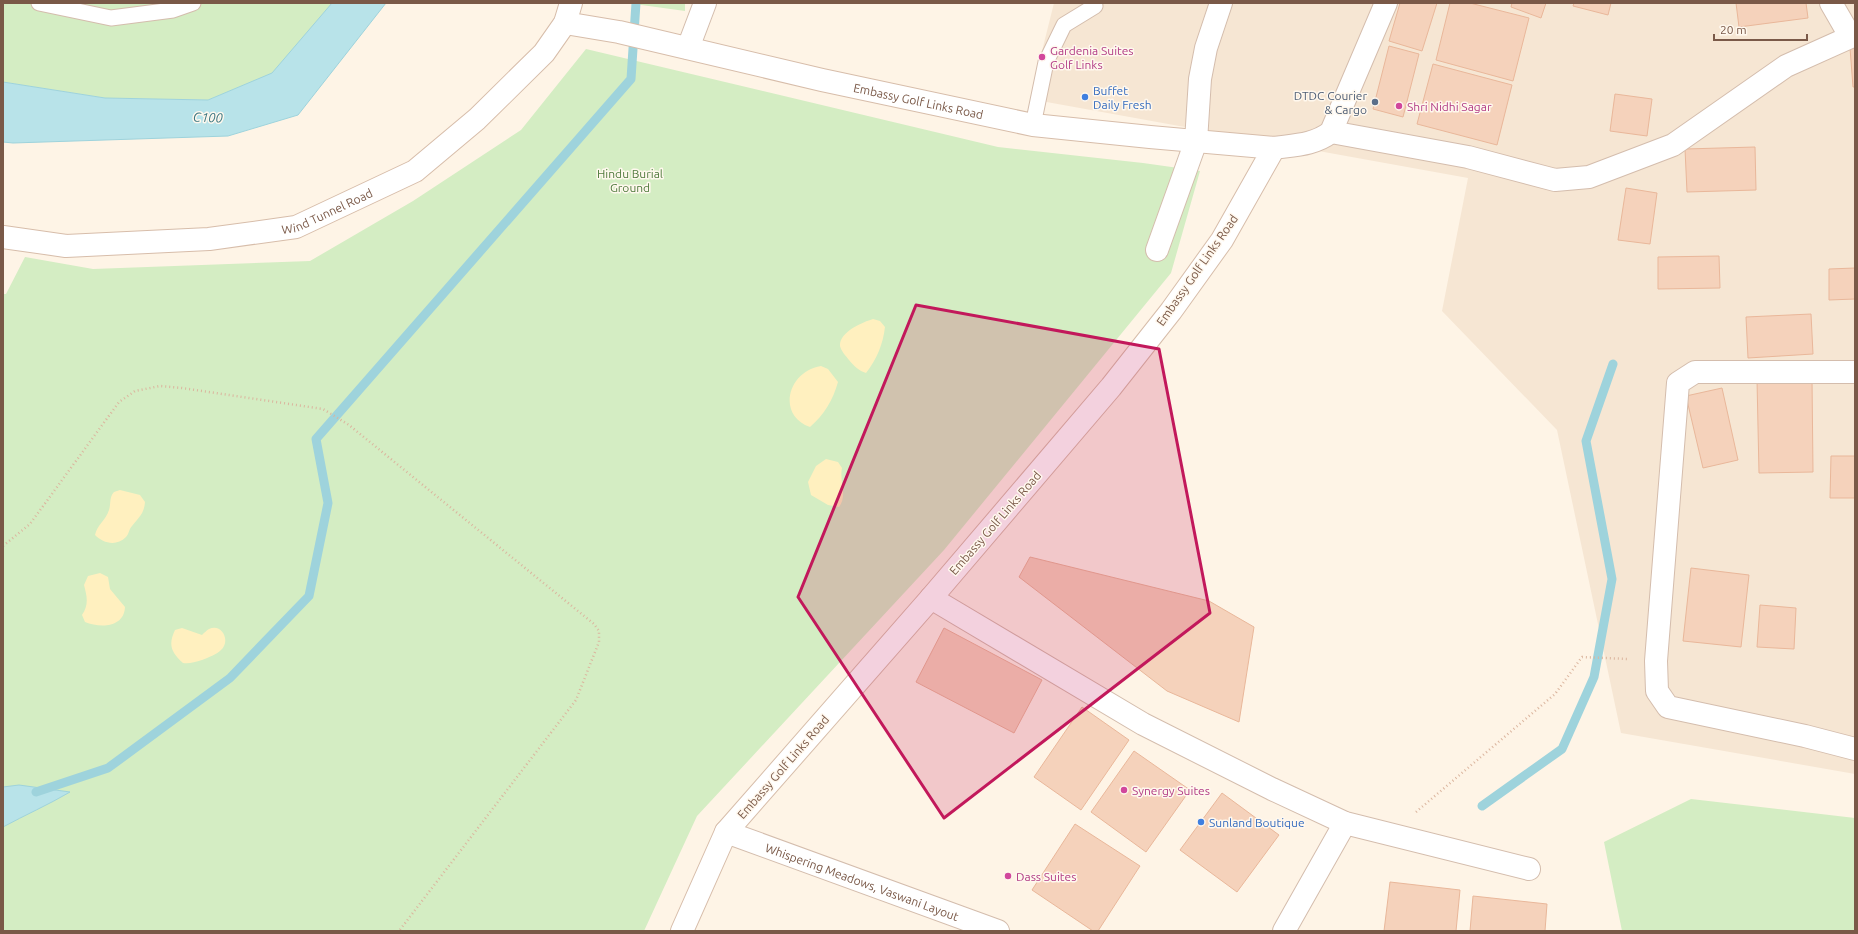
<svg xmlns="http://www.w3.org/2000/svg" width="1858" height="934" viewBox="0 0 1858 934" font-family="Ubuntu,sans-serif">
<style>
.residential{fill:#f6e6d3}
.green{fill:#d4edc3}
.sand{fill:#fff0bf}
.water{fill:#b8e3e9;stroke:#9ed3dc}
.lines{fill:none;stroke-linecap:round;stroke-linejoin:round}
.stream{stroke:#9ed3dc;stroke-width:9}
.building{fill:#f5d2bb;stroke:#e9b79a}
.lane-casing{stroke:#d4bdad;stroke-width:17}
.street-casing{stroke:#d4bdad;stroke-width:24}
.secondary-casing{stroke:#d7bdaa;stroke-width:24}
.path{stroke:#dbb59e;stroke-width:2.5;stroke-dasharray:1 3;stroke-linecap:butt}
.lane{stroke:#fff;stroke-width:15}
.street{stroke:#fff;stroke-width:22}
.secondary{stroke:#fff;stroke-width:22}
.marked{fill:#c2185b;fill-opacity:0.2;stroke:#c2185b;stroke-width:3;stroke-linejoin:round}
.hotel-dot{fill:#d1479c;stroke:#fff8ee;stroke-width:1.5}
.shop-dot{fill:#3f7fe0;stroke:#fff8ee;stroke-width:1.5}
.service-dot{fill:#5c6f8a;stroke:#fff8ee;stroke-width:1.5}
.labels{text-anchor:middle;dominant-baseline:central;stroke-width:3;stroke-linejoin:round;paint-order:stroke}
.hotel-label{font-size:12px;fill:#b23c85;stroke:#fff8ee;text-anchor:start}
.shop-label{font-size:12px;fill:#366cbe;stroke:#fff8ee;text-anchor:start}
.service-label{font-size:12px;fill:#4e5e75;stroke:#fff8ee;text-anchor:end}
.street-label{font-size:12px;fill:#7a5948;stroke:#fff8ee}
.park-label{font-size:12px;fill:#4f7a3c;stroke:#fff8ee}
.water-label{font-size:13px;font-style:italic;fill:#3a7680;stroke:#fff8ee}
</style>
<rect width="100%" height="100%" fill="#fef4e6"/>
<path class="residential" d="M1054 3H1855V774L1621 733 1557 430 1442 311 1468 178 1030 99Z"/>
<path class="green" d="M3 3H332L272 74 208 100 105 98 3 82Z
M627 3H685V11Z
M586 49 998 147 1143 163 1200 171 1171 273 944 550 697 816 644 931H3V294H6L25 257 93 269 310 261 413 201 521 130Z
M1691 799 1855 818V931H1622L1604 842Z"/>
<path class="sand" d="M873 319 880 321 885 327C883 344 877 359 866 373 859 371 854 366 849 360 846 356 841 351 840 346 839 332 863 322 873 319Z
M821 366 828 369 838 382C833 400 824 415 810 427 776 415 788 371 821 366Z
M826 459 838 462 842 468C839 482 848 495 839 507L828 505 811 495 808 482 816 466Z
M120 490 140 495 145 502C144 514 139 517 132 526 129 529 129 534 126 537 116 547 103 543 95 535 97 525 106 520 109 510 111 505 109 497 114 492 116 491 118 491 120 490Z
M100 573 108 577 110 589 125 607C124 628 100 628 85 622L82 615C89 604 87 597 84 585L88 576Z
M182 628 202 635C204 633 207 630 209 629 222 623 231 641 221 650 216 655 209 657 202 660 195 662 189 664 183 663 171 652 168 645 175 630Z"/>
<path class="water" d="M332 3H386L298 115 228 136 13 143 3 142V82L105 98 208 100 272 73Z
M19 785 70 792C48 805 25 815 3 827V787Z"/>
<g class="lines">
<path class="stream" d="M36 792 108 768 230 678 309 596 328 503 316 439 631 79 636 3
M1482 806 1562 749 1594 677 1612 579 1586 441 1613 364"/>
</g>
<path class="building" d="M1400 3H1437L1422 51 1389 41Z
M1450 3H1470L1529 18 1513 81 1436 60Z
M1512 3H1546L1541 18 1511 7Z
M1574 3H1611L1608 15 1573 6Z
M1736 3H1806L1808 18 1739 27Z
M1389 46 1419 54 1403 117 1373 109Z
M1850 48H1855V87H1853Z
M1433 64 1512 85 1497 145 1417 124Z
M1615 94 1652 99 1647 136 1610 131Z
M1755 147 1756 190 1687 192 1685 149Z
M1626 188 1657 193 1650 244 1618 240Z
M1719 256 1720 288 1658 289V257Z
M1855 268V299L1829 300V269Z
M1811 314 1813 354 1748 358 1746 317Z
M1812 379 1813 472 1759 473 1757 380Z
M1722 388 1738 460 1703 468 1686 396Z
M1831 456H1855V498H1830Z
M1030 557 1209 601 1254 627 1239 722 1167 691 1019 577Z
M1691 568 1749 575 1741 647 1683 641Z
M1760 605 1796 608 1794 649 1757 647Z
M944 628 1042 680 1014 733 916 682Z
M1082 707 1129 740 1081 810 1034 777Z
M1134 751 1190 790 1146 852 1091 812Z
M1222 793 1279 835 1237 892 1180 850Z
M1075 824 1140 866 1098 931H1093L1032 890Z
M1390 882 1460 890 1456 931H1384Z
M1473 896 1547 904 1545 931H1470Z"/>
<g class="lines">
<g class="lane-casing">
<path id="lane" d="M39 3 111 18 173 10 193 3
M1033 125 1046 62 1064 25 1095 6"/>
</g>
<g class="street-casing">
<g id="street">
<path d="M1831 3 1850 36"/>
<path d="M688 48 705 3"/>
<path d="M1331 132 1468 157 1555 180 1589 177 1673 145 1786 66 1855 35"/>
<path d="M1274 148C1295 145 1314 145 1331 132L1386 3"/>
<path d="M1157 250 1196 141 1200 79 1206 48 1221 3"/>
<path d="M1855 372H1695L1678 383 1656 661 1657 691 1668 707 1805 736 1855 749"/>
<path d="M931 598 1143 724 1272 789 1345 823 1529 869"/>
<path id="s1" d="M726 832 998 931"/>
<path d="M1284 931 1345 823"/>
</g>
</g>
<g class="secondary-casing">
<g id="secondary">
<path id="s2" d="M565 23 619 32 822 80 1033 125 1150 137 1274 148 1222 240 1171 311 1111 387 931 598 726 832 682 931"/>
<path id="s3" d="M3 237 66 246 209 239 296 227 415 171 477 119 544 53 565 23 571 3"/>
</g>
</g>
<path class="path" d="M3 546 30 524 119 402 135 391 160 386 182 388 323 409 349 425 594 624 599 631V642L576 700 399 931
M1416 812 1555 694 1582 657 1628 659"/>
<use href="#lane" class="lane"/>
<use href="#street" class="street"/>
<use href="#secondary" class="secondary"/>
</g>
<path class="marked" d="M916 305 1159 349 1210 613 944 818 798 597Z"/>
<g class="hotel-dot">
<circle cx="1042" cy="57" r="4"/>
<circle cx="1399" cy="106" r="4"/>
<circle cx="1124" cy="790" r="4"/>
<circle cx="1008" cy="876" r="4"/>
</g>
<g class="shop-dot">
<circle cx="1085" cy="97" r="4"/>
<circle cx="1201" cy="822" r="4"/>
</g>
<circle class="service-dot" cx="1375" cy="102" r="4"/>
<g class="labels">
<g class="hotel-label">
<text x="1050" y="50">Gardenia Suites<tspan x="1050" dy="14">Golf Links</tspan></text>
<text x="1407" y="106">Shri Nidhi Sagar</text>
<text x="1132" y="790">Synergy Suites</text>
<text x="1016" y="876">Dass Suites</text>
</g>
<g class="shop-label">
<text x="1093" y="90">Buffet<tspan x="1093" dy="14">Daily Fresh</tspan></text>
<text x="1209" y="822">Sunland Boutique</text>
</g>
<g class="service-label">
<text x="1367" y="95">DTDC Courier<tspan x="1367" dy="14">&amp; Cargo</tspan></text>
</g>
<g class="street-label">
<text stroke="none"><textPath href="#s2" startOffset="362">Embassy Golf Links Road</textPath></text>
<text stroke="none"><textPath href="#s3" startOffset="329">Wind Tunnel Road</textPath></text>
<text transform="translate(1197 270) rotate(-55)">Embassy Golf Links Road</text>
<text transform="translate(995 523) rotate(-49)">Embassy Golf Links Road</text>
<text transform="translate(783 767) rotate(-49)">Embassy Golf Links Road</text>
<text stroke="none"><textPath href="#s1" startOffset="145">Whispering Meadows, Vaswani Layout</textPath></text>
</g>
<g class="park-label">
<text x="630" y="173">Hindu Burial<tspan x="630" dy="14">Ground</tspan></text>
</g>
<g class="water-label">
<text transform="translate(208 117) rotate(2)">C100</text>
</g>
</g>
<rect width="1858" height="934" fill="none" stroke="#7a5948" stroke-width="8"/>
<path d="M1714 34v6h93v-6" fill="none" stroke="#7a5948" stroke-width="2"/>
<text x="1720" y="34" font-size="12" fill="#7a5948" stroke="#fff8ee" stroke-width="3" paint-order="stroke">20 m</text>
</svg>
